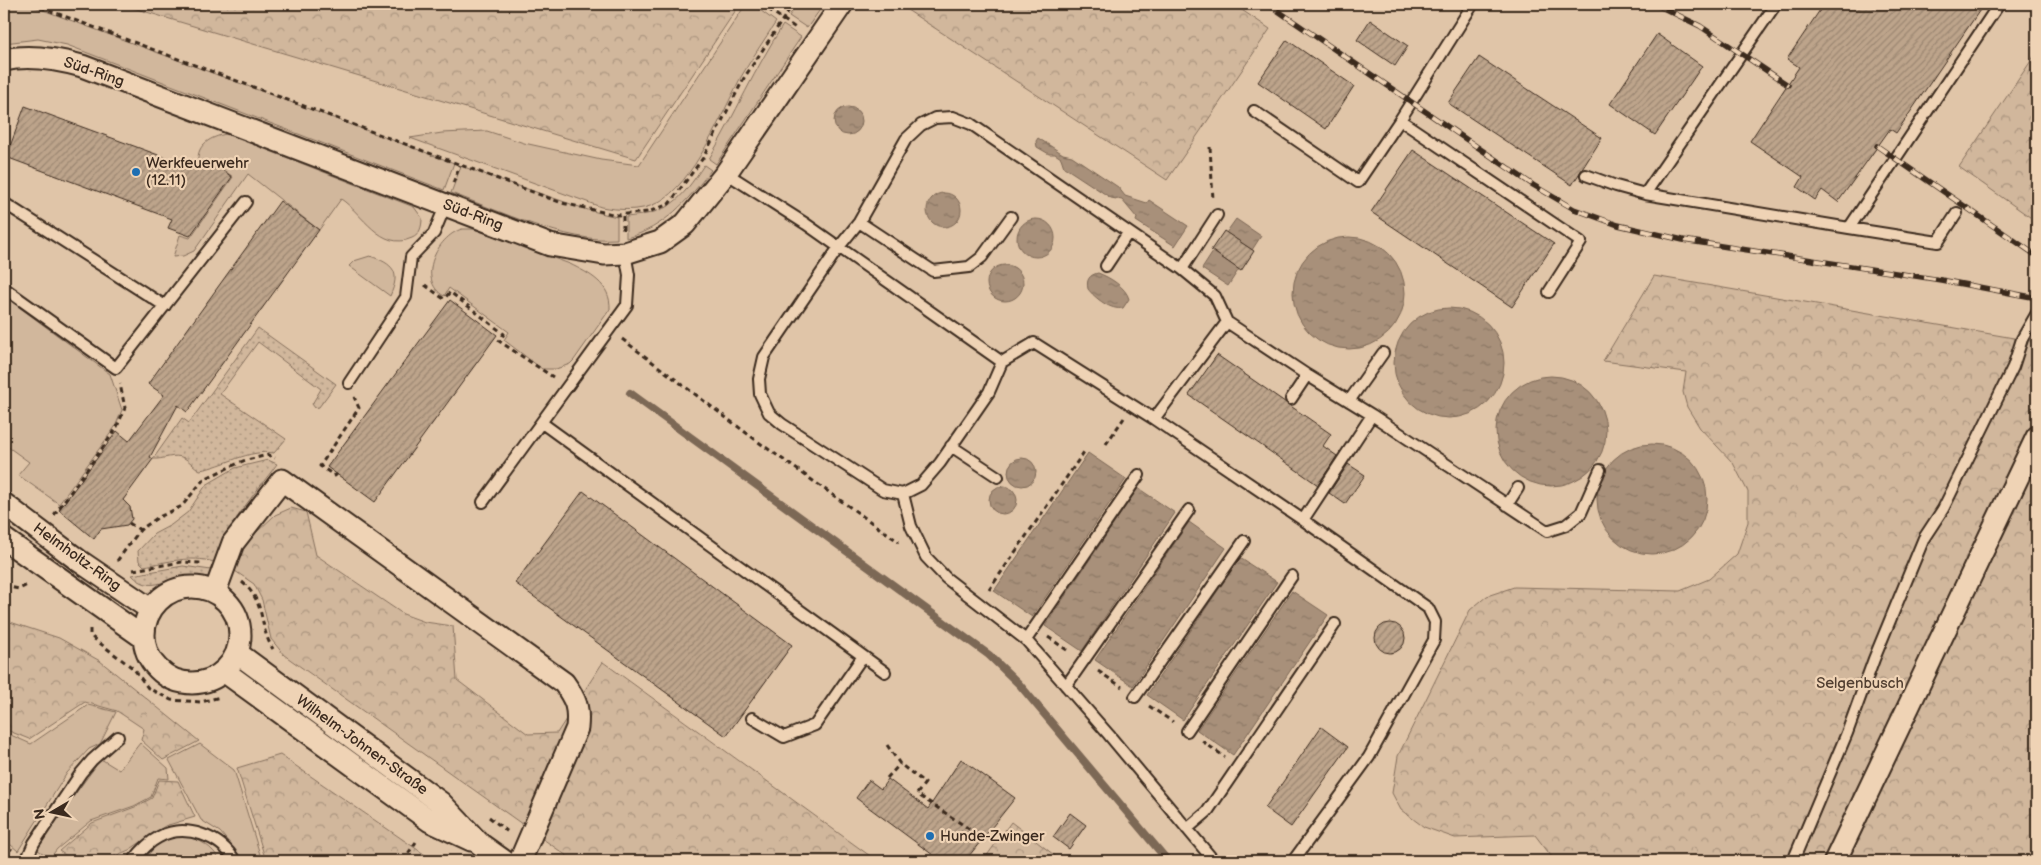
<svg xmlns="http://www.w3.org/2000/svg" width="2041" height="865" viewBox="0 0 2041 865" font-family="'Balsamiq Sans',sans-serif">
<style>
.built{fill:#e0c5a8}
.green{fill:#d1b79c;stroke:#86705d}
.forest{fill:url(#forest-crowns);stroke:#86705d}
.garden{fill:url(#garden-dots);stroke:#86705d}
.water{fill:url(#water-ripples);stroke:#7c6755}
.lines{fill:none;stroke-linecap:round;stroke-linejoin:round}
.stream{stroke:#7c6755;stroke-width:8}
.building{fill:url(#building-hatch);stroke:#3b2a1e}
.lane-casing{stroke:#3b2a1e;stroke-width:14}
.street-casing{stroke:#3b2a1e;stroke-width:25}
.path{stroke:#3b2a1e;stroke-width:3;stroke-dasharray:5 4;stroke-linecap:butt}
.lane{stroke:#efd3b5;stroke-width:10}
.street{stroke:#efd3b5;stroke-width:21}
.rail-casing{stroke:#3b2a1e;stroke-width:5.5}
.rail{stroke:#efd3b5;stroke-width:4;stroke-dasharray:11;stroke-linecap:butt}
.poi-dot{fill:#1f6fb2;stroke:#efd3b5;stroke-width:2}
.labels{text-anchor:middle;dominant-baseline:central;stroke-width:4.5;stroke-linejoin:round;paint-order:stroke}
.street-label{font-size:15px;fill:#3b2a1e;stroke:#efd3b5}
.poi-label{font-size:15px;fill:#3b2a1e;stroke:#efd3b5;text-anchor:start}
.park-label{font-size:15px;fill:#523f31;stroke:#efd3b5}
</style>
<defs>
<pattern id="forest-crowns" width="20" height="18" patternUnits="userSpaceOnUse" patternTransform="scale(1.25)"><rect width="20" height="18" fill="#d1b79c"/><path d="M2 6a3 3 0 1 1 6 0M12 15a3 3 0 1 1 6 0" fill="none" stroke="#ab957f"/></pattern>
<pattern id="garden-dots" width="8" height="8" patternUnits="userSpaceOnUse" patternTransform="scale(1.25)"><rect width="8" height="8" fill="#d1b79c"/><path d="M2 2h.1M6 6h.1" fill="none" stroke="#ab957f" stroke-width="1.8" stroke-linecap="round"/></pattern>
<pattern id="water-ripples" width="26" height="14" patternUnits="userSpaceOnUse" patternTransform="scale(1.25)"><rect width="26" height="14" fill="#a8907a"/><path d="M2 4q2-2 4 0t4 0M15 11q2-2 4 0t4 0" fill="none" stroke="#8a7663"/></pattern>
<pattern id="building-hatch" width="6" height="6" patternUnits="userSpaceOnUse" patternTransform="scale(1.25)"><rect width="6" height="6" fill="#bda48b"/><path d="M-1 1l2-2M0 6l6-6M5 7l2-2" fill="none" stroke="#9b8671"/></pattern>
</defs>
<rect width="100%" height="100%" fill="#efd3b5"/>
<filter id="ink" filterUnits="userSpaceOnUse"><feTurbulence type="fractalNoise" baseFrequency=".02" numOctaves="2"/><feDisplacementMap in="SourceGraphic" scale="10" xChannelSelector="R" yChannelSelector="G"/><feConvolveMatrix kernelMatrix="1 2 1 2 8 2 1 2 1" color-interpolation-filters="sRGB"/></filter>
<g filter="url(#ink)">
<path class="built" d="M4 4H2037V390L1815 861H1062L1011 822 983 861H877L604 662 557 733 528 735 456 680 453 626 425 622 403 614 315 555 306 512 291 508 275 515 244 544 254 584 262 600 271 639 284 655 574 861H434L280 755 237 769 266 861H4Z"/>
<path class="green" d="M4 4H27L454 163 444 190 67 45 38 39 4 43Z
M746 4H752L776 22C764 40 752 58 741 77 722 113 694 184 657 203 641 212 618 210 601 207L410 138 442 133 487 131 524 143 601 160 639 165Z
M797 4H824L807 28 789 16Z
M783 25 801 37 716 164 709 159C735 115 755 68 783 25Z
M226 134 414 207 422 218C422 226 420 235 412 238 381 252 362 213 341 199L319 230 248 174 194 251 183 256 173 257 180 235 190 238 233 177 214 163 198 161C197 144 211 137 226 134Z
M704 165 711 170C688 200 665 228 626 238V217C670 213 680 201 704 165Z
M461 166 588 210 617 217V239C566 243 500 211 451 193Z
M462 229H474L570 264C590 274 611 284 610 309L574 360 570 364 556 369H542L504 340 509 332 449 288 444 296C416 280 437 236 462 229Z
M370 256C394 264 401 272 390 296L349 266 354 261Z
M4 296 110 374 122 410 115 427 59 504 18 475 29 462 4 444Z
M88 705 116 712 100 744 89 749 67 773 18 851 4 839V794L10 783 4 779V732L31 744Z
M140 743 168 768 169 779 158 778 151 797 134 806 91 821 57 849 50 858 35 848 101 759 119 770Z
M200 744 234 770 262 861H242L240 856 220 832 201 820 169 760Z
M184 836C200 839 213 847 220 861H144C156 843 162 839 184 836Z"/>
<path class="forest" d="M120 4H740L636 159Z
M898 4H1233L1270 29 1167 180Z
M2037 52V222L1959 167Z
M1654 276 2037 342V861H1555L1535 835 1455 838 1424 827 1401 810 1392 793 1398 756 1470 610 1487 596 1514 587 1680 591 1709 579 1737 554 1748 522V492L1733 463 1700 428 1687 407 1683 392 1686 372 1603 361Z
M291 508 306 512 316 555 403 614 425 622 453 626 457 680 528 734 557 733 603 662 877 861H574L284 655 271 639 262 600 254 584 235 571 244 544 275 515Z
M4 620 59 638 100 661 199 741 163 760 141 740 144 729 117 711 85 702 29 739 4 729Z
M280 755 434 861H266L237 768Z
M159 780 178 781 195 817 165 826 129 850 103 861H74L59 851 92 823 135 807 152 798Z
M1011 822 1062 861H983Z"/>
<path class="garden" d="M258 328 336 384 319 407 315 408 312 404 321 389 258 342 220 394 286 439 274 453C248 449 225 466 200 470 194 467 190 461 184 458 174 453 163 460 153 459L182 418 189 423Z
M268 460 277 464C254 495 227 525 214 562 190 555 168 562 144 566L139 561 138 551 154 534 171 525 188 512 206 485 235 468Z
M183 566 211 570 208 579C200 578 192 576 184 577 164 579 150 594 132 575Z"/>
<path class="water" d="M834 121a14 14 0 1 1 28 0a14 14 0 1 1-28 0Z
M1038 138 1063 154 1072 156 1118 187 1125 196 1147 203 1149 200 1188 226 1175 246 1136 221 1137 218 1122 200 1111 198 1064 167 1061 158 1055 154H1049L1037 147 1036 141Z
M927 210a17 17 0 1 1 34 0a17 17 0 1 1-34 0Z
M1236 219 1261 236 1252 250 1226 233Z
M1017 238a19 19 0 1 1 38 0a19 19 0 1 1-38 0Z
M1293 293a56 56 0 1 1 112 0a56 56 0 1 1-112 0Z
M1213 252 1239 269 1228 286 1202 269Z
M987 283a18 18 0 1 1 36 0a18 18 0 1 1-36 0Z
M1098 273C1109 277 1126 287 1129 299L1123 308C1111 311 1095 298 1088 289 1086 280 1089 275 1098 273Z
M1394 363a55 55 0 1 1 110 0a55 55 0 1 1-110 0Z
M1496 431a55 55 0 1 1 110 0a55 55 0 1 1-110 0Z
M1597 499a55 55 0 1 1 110 0a55 55 0 1 1-110 0Z
M1088 453 1126 479 1032 617 994 591Z
M1008 472a14 14 0 1 1 28 0a14 14 0 1 1-28 0Z
M989 500a14 14 0 1 1 28 0a14 14 0 1 1-28 0Z
M1138 488 1175 513 1082 651 1045 626Z
M1189 522 1226 548 1133 686 1095 660Z
M1240 558 1277 582 1183 720 1147 695Z
M1292 591 1328 615 1233 755 1197 730Z"/>
<g class="lines">
<path class="stream" d="M630 393 989 655 1019 684 1168 861"/>
</g>
<path class="building" d="M1824 4H1984L1896 133 1890 129 1838 202 1822 190 1815 200 1797 187 1803 177 1750 141 1799 67 1787 59Z
M1370 20 1408 46 1395 66 1357 40Z
M1657 34 1702 66 1655 135 1610 104Z
M1287 40 1354 86 1326 129 1258 82Z
M1479 57 1602 138 1572 185 1448 103Z
M25 106 191 167 193 161 214 164 232 177 190 236 168 228 172 219 6 157Z
M1413 150 1554 244 1512 307 1371 212Z
M280 201 319 230 187 412 178 405 150 457 153 459 123 500 130 507 132 519 127 525 101 529 94 539 59 510 117 431 129 441 164 395 148 384Z
M1224 231 1254 251 1241 271 1211 250Z
M450 300 497 335 375 502 327 467Z
M1217 355 1331 434 1323 446 1337 456 1318 485 1189 395Z
M1348 464 1365 475 1345 504 1329 493Z
M583 491 792 645 726 736 515 583Z
M1375 638a15 15 0 1 1 30 0a15 15 0 1 1-30 0Z
M1321 727 1348 747 1291 827 1265 808Z
M961 759 1015 798 965 861H941L856 798 869 780 881 789 888 779 928 809Z
M1070 813 1086 825 1069 849 1053 837Z"/>
<g class="lines">
<g class="lane-casing">
<path id="lane" d="M1473 4 1400 120 1581 242 1549 292
M1254 111 1358 182 1400 120
M726 173 806 224 1002 362
M1586 175 1616 186 1645 194 1849 228
M1645 194 1776 4
M4 203 165 306
M1957 213 1938 242 1849 228 1999 4
M859 222 933 271 969 267 982 257 1011 217
M1106 266 1128 233
M1182 269 1217 215
M4 288 116 368 246 202
M349 383 406 297 411 257 434 233 446 204
M1291 399 1307 375
M1349 401 1383 353
M1154 419 1227 322
M542 423 885 672
M951 446 998 477
M903 494 911 526 926 557 946 578 1026 640 1109 735 1214 861
M483 502 627 305 629 275 625 253
M1507 505 1518 488
M1303 520 1372 415
M1026 640 1139 475
M1066 686 1189 510
M1135 697 1244 541
M752 718 784 737 815 725 863 656
M1187 731 1292 576
M1187 829 1207 812 1335 624
M26 861 34 843 81 773 92 760 118 737
M133 861C140 852 149 842 159 837 185 823 221 836 235 861
M1293 861 1369 757 1434 640 1435 622 1428 608 1303 520 1154 419 1034 343 1002 362 989 392 940 463 921 485 903 494 883 490 782 424 769 413 760 394 759 379 764 357 839 247 859 222 906 139 921 125 935 118 953 117 971 124 1182 269 1215 296 1227 322 1307 375 1372 415 1547 531 1566 525 1581 513 1600 470
M1793 861 1847 733 1874 659 1924 538 1943 509 2013 367 2022 339 2037 313"/>
</g>
<g class="street-casing">
<path id="street" d="M4 60C30 54 57 59 82 66L550 245 604 254 625 253 660 242 685 224 726 173 842 4
M4 504 78 560 150 609
M4 539 144 638
M144 635a48 48 0 1 1 96 0a48 48 0 1 1-96 0Z
M215 592 233 543 282 480 564 683C576 700 579 707 577 728L520 861
M237 653 441 803 480 844 504 861
M225 672 430 821 471 840
M1835 861 2037 437"/>
</g>
<path class="path" d="M32 4 562 203 617 215 648 212 669 204 703 158 744 78 793 4
M761 4 797 29
M1210 147 1213 200
M453 183 460 165
M623 230V214
M425 285 444 299 450 292 504 334 499 341 553 377
M622 339 757 441 899 542
M1106 444 1124 418
M337 474 335 476 320 466 359 408 354 397
M54 515 116 429 125 408 120 384
M129 523 140 530
M117 561 140 530 157 518 182 506 204 479 243 461 268 455 275 458
M133 570 182 562 201 563
M242 582C267 603 258 626 273 649
M4 586 19 589 29 584
M989 590 1084 452
M90 629V634L93 638 134 669 148 688 171 700 201 702 220 697
M1048 637 1070 652
M1098 671 1122 687
M1149 706 1173 722
M1202 741 1225 757
M887 745 900 764 925 783 917 794 978 835
M887 778 900 764
M489 817 508 832
M4 843 12 850
M403 861 418 839"/>
<use href="#lane" class="lane"/>
<use href="#street" class="street"/>
<g class="rail-casing">
<path id="rail" d="M1268 4 1533 185 1574 209 1618 225 1683 240 1941 280 2037 298
M1655 4 1700 26 1788 85
M1877 146 2037 256"/>
</g>
<use href="#rail" class="rail"/>
</g>
</g>
<g class="poi-dot">
<circle cx="136" cy="172" r="5"/>
<circle cx="930" cy="836" r="5"/>
</g>
<g class="labels">
<g class="street-label">
<text transform="translate(94 72) rotate(19)">Süd-Ring</text>
<text transform="translate(473 215) rotate(21)">Süd-Ring</text>
<text transform="translate(77 557) rotate(36)">Helmholtz-Ring</text>
<text transform="translate(362 745) rotate(36)">Wilhelm-Johnen-Straße</text>
</g>
<g class="poi-label">
<text x="146" y="163">Werkfeuerwehr<tspan x="146" dy="17">(12.11)</tspan></text>
<text x="940" y="836">Hunde-Zwinger</text>
</g>
<g class="park-label">
<text x="1860" y="683">Selgenbusch</text>
</g>
</g>
<rect width="2041" height="865" fill="none" stroke="#efd3b5" stroke-width="20"/>
<rect x="10" y="10" width="2021" height="845" fill="none" stroke="#3b2a1e" stroke-width="2" filter="url(#ink)"/>
<g transform="translate(52 812) rotate(261)" stroke="#efd3b5" stroke-width="4" paint-order="stroke">
<path d="M0-4L9 19L0 12L-9 19Z" fill="#3b2a1e"/>
<text y="-8" font-size="14" font-weight="bold" text-anchor="middle" fill="#3b2a1e">N</text>
</g>
</svg>
